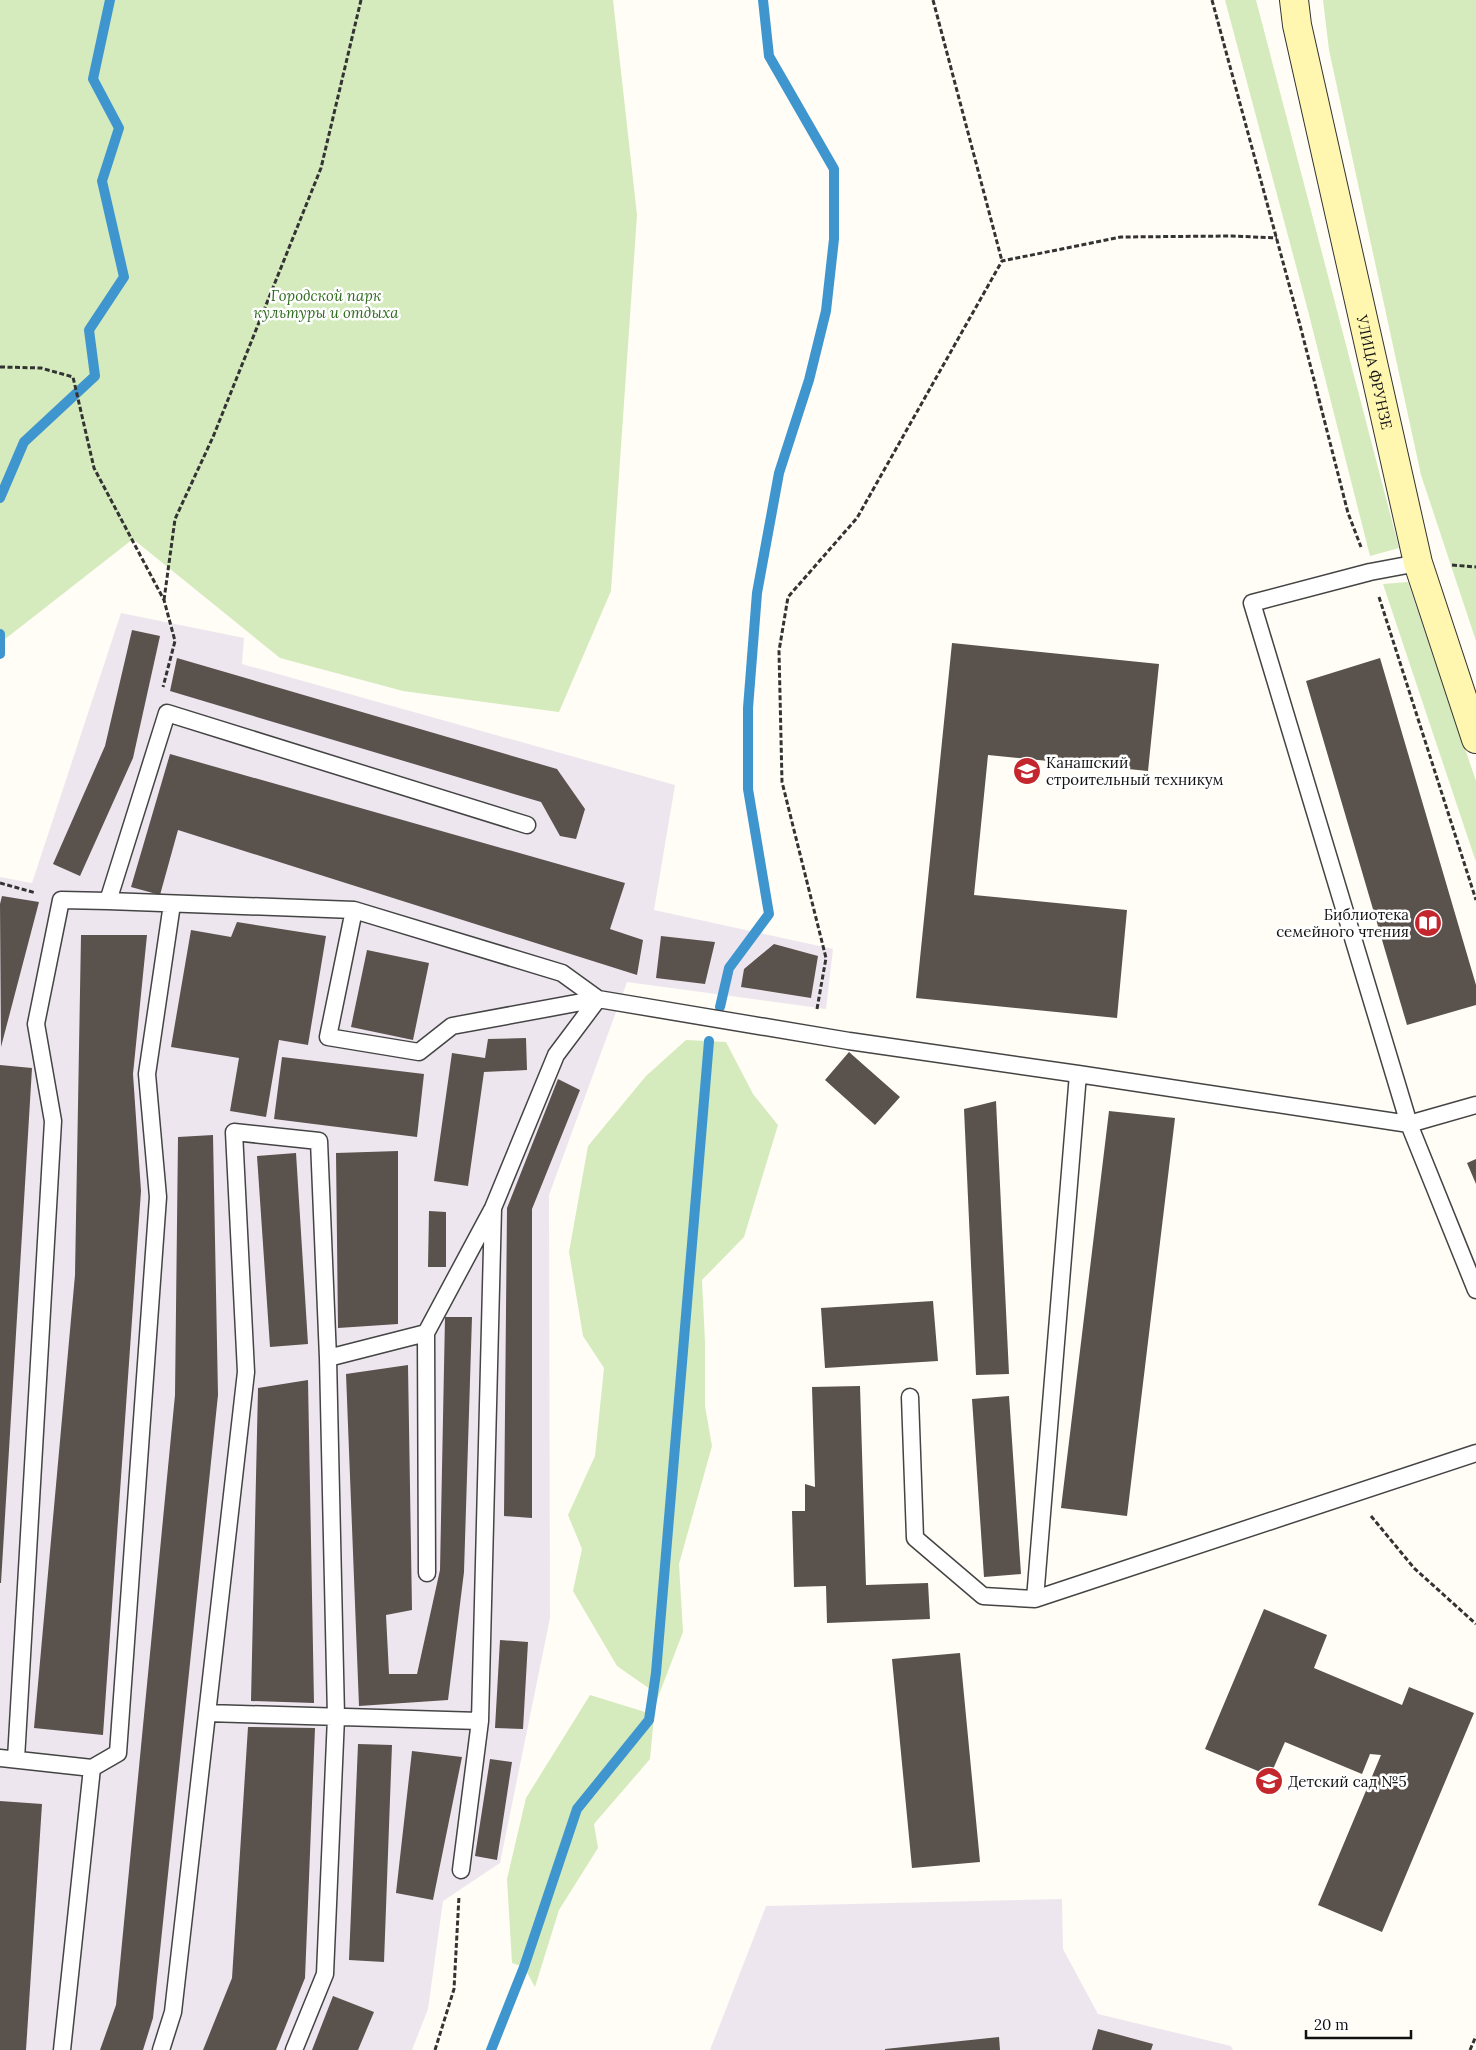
<svg xmlns="http://www.w3.org/2000/svg" width="1476" height="2050" viewBox="0 0 1476 2050" font-family="Lora,serif">
<style>
.industrial{fill:#eee6ef}
.green{fill:#d5ebbd}
.lines{fill:none;stroke-linecap:round;stroke-linejoin:round}
.stream{stroke:#3f96cf;stroke-width:10}
.building{fill:#5a524d}
.lane-casing{stroke:#444;stroke-width:19}
.secondary-casing{stroke:#333;stroke-width:30}
.path{stroke:#333;stroke-width:3;stroke-dasharray:5 2.5;stroke-linecap:butt}
.lane{stroke:#fff;stroke-width:16}
.secondary{stroke:#fff6b0;stroke-width:28}
.labels{text-anchor:middle;dominant-baseline:central;stroke-width:5;stroke-linejoin:round;paint-order:stroke}
.park-label{font-size:15px;font-style:italic;fill:#2f6b1f;stroke:#fff}
.street-label{font-size:15px;fill:#111;stroke:#fff}
.poi-label{font-size:15px;fill:#111;stroke:#fff;text-anchor:start}
</style>
<rect width="100%" height="100%" fill="#fffdf5"/>
<path class="industrial" d="M121 613 244 638 242 664 675 785 654 910 833 949 826 1009 627 982 549 1195 550 1618 500 1863 443 1901 428 2009 412 2050H0V877L32 883Z
M1062 1899 1063 1949 1098 2014 1231 2046 1233 2050H710L766 1906Z"/>
<path class="green" d="M0 0H613L637 215 611 591 559 712 403 691 280 658 133 539 0 643Z
M1225 0H1256L1399 548 1370 556 1307 307Z
M1323 0H1476V641L1421 475 1329 50Z
M1408 582 1476 781V862L1383 584Z
M686 1040 726 1042 753 1094 778 1125 744 1237 702 1280 705 1342V1406L712 1446 679 1564 683 1632 655 1705 650 1759 594 1824 598 1848 559 1910 535 1987 524 1967 512 1963 507 1879 526 1798 590 1695 645 1712 650 1689 617 1666 573 1591 582 1549 568 1515 595 1456 604 1368 583 1336 569 1252 588 1146 646 1076Z"/>
<g class="lines">
<path class="stream" d="M0 498 24 442 95 376 89 330 124 277 102 181 119 128 93 79 110 0
M0 634V654
M720 1007 729 968 769 914 748 789V708L757 593 779 473 809 380 826 311 834 239V169L769 56 763 0
M491 2050 524 1967 577 1809 649 1720 656 1673 709 1041"/>
</g>
<path class="building" d="M132 630 160 636 133 758 80 876 53 864 105 746Z
M952 643 1159 664 1148 771 988 755 974 895 1127 910 1117 1018 916 998Z
M177 658 557 769 585 809 576 839 560 836 541 802 170 691Z
M1380 658 1476 985V1005L1407 1025 1306 681Z
M170 754 625 883 610 929 643 940 637 975 178 830 160 895 131 887Z
M2 896 39 902 1 1047 0 904Z
M237 922 326 936 308 1045 279 1040 266 1117 230 1111 239 1058 171 1047 191 930 231 937Z
M81 935H147L133 1074 141 1191 103 1735 34 1728 75 1275Z
M661 936 715 942 705 984 656 978Z
M774 944 818 956 811 998 741 987 744 969Z
M367 950 429 963 413 1040 351 1027Z
M526 1038 527 1070 484 1072 468 1186 434 1181 452 1053 485 1058 488 1039Z
M849 1052 900 1097 875 1125 825 1080Z
M282 1057 424 1074 417 1137 274 1119Z
M0 1065 32 1068 1 1583H0Z
M558 1079 580 1090 532 1209V1518L504 1516 507 1208Z
M996 1101 1009 1374 976 1375 964 1109Z
M1109 1111 1175 1118 1127 1516 1061 1508Z
M213 1135 218 1395 153 2018 143 2050H100L116 2005 175 1395 178 1137Z
M398 1151V1324L338 1328 336 1153Z
M296 1153 308 1344 270 1347 257 1156Z
M1476 1159V1184L1467 1163Z
M429 1211 446 1212V1267H428Z
M933 1301 938 1361 825 1368 821 1308Z
M445 1317H472L464 1572 448 1700 359 1706 346 1374 408 1365 412 1610 386 1615 389 1674H417L440 1570Z
M308 1380 314 1703 251 1701 258 1388Z
M860 1386 866 1585 928 1583 930 1619 827 1623 826 1586 794 1587 792 1511H805V1484L815 1487 812 1387Z
M1009 1396 1021 1574 984 1577 972 1399Z
M1264 1609 1327 1635 1314 1668 1402 1705 1409 1687 1474 1713 1382 1932 1318 1905 1381 1755 1370 1754 1362 1774 1285 1742 1270 1776 1205 1749Z
M500 1640 528 1642 523 1729 495 1728Z
M960 1653 980 1862 912 1868 892 1659Z
M248 1727 315 1728 305 1978 276 2050H203L232 1978Z
M358 1744 392 1745 384 1962 349 1960Z
M412 1751 462 1757 433 1900 396 1893Z
M490 1759 512 1762 497 1860 475 1856Z
M0 1801 42 1804 26 2050H0Z
M333 1996 374 2012 358 2050H312Z
M1098 2029 1153 2044 1151 2050H1092Z
M999 2037 1000 2050H885V2049Z"/>
<g class="lines">
<g class="lane-casing">
<path id="lane" d="M1418 563 1370 572 1252 603 1409 1124 1476 1290
M527 825 167 713 108 901 354 910 562 973 598 999
M354 910 328 1037 419 1052 452 1026 598 999 849 1041 1078 1074
M1476 1105 1409 1124 1078 1074 1035 1599 1476 1453
M328 1358 426 1333
M910 1397 915 1538 983 1596 1035 1599
M427 1573 426 1333 493 1208 556 1055 598 999
M207 1713 480 1721
M0 1758 92 1768 62 2050
M16 1759 53 1121 36 1024 61 900 108 901
M92 1768 118 1753 158 1197 147 1074 172 904
M461 1870 480 1721 493 1208
M161 2050 173 2012 246 1372 234 1132 319 1141 328 1358 336 1717 325 1974 294 2050"/>
</g>
<g class="secondary-casing">
<g id="secondary">
<path id="s1" d="M1294 0 1297 25 1418 563 1476 739"/>
</g>
</g>
<path class="path" d="M933 0 1002 261
M1212 0 1300 325 1348 513 1361 547
M0 367 41 368 73 377 94 468 164 600 175 641 163 687
M1452 565 1476 567
M1379 597 1476 900
M164 600 175 519 213 437 321 168 361 0
M0 883 36 893
M817 1009 826 958 782 782 779 651 788 597 857 518 1002 261 1121 237 1232 236 1277 238
M1371 1516 1414 1568 1476 1624
M435 2050 454 1989 459 1896
M1470 2050 1476 2036"/>
<use href="#lane" class="lane"/>
<use href="#secondary" class="secondary"/>
</g>
<defs>
<g id="university-disc" transform="scale(1.4375)"><circle r="9.5" fill="#c4262e" stroke="#fff"/><path d="M0-5L7-2L0 1L-7-2ZM-4 1L0 2.5L4 1V4Q0 6-4 4Z" fill="#fff"/></g>
<g id="library-disc" transform="scale(1.4375)"><circle r="9.5" fill="#c4262e" stroke="#fff"/><path d="M-6-4Q-3-5.5-.7-3.5V5Q-3 3-6 4ZM6-4Q3-5.5 .7-3.5V5Q3 3 6 4Z" fill="#fff"/></g>
<g id="school-disc" transform="scale(1.4375)"><circle r="9.5" fill="#c4262e" stroke="#fff"/><path d="M0-5L7-2L0 1L-7-2ZM-4 1L0 2.5L4 1V4Q0 6-4 4Z" fill="#fff"/></g>
</defs>
<g fill-rule="evenodd">
<use href="#university-disc" x="1027" y="771"/>
<use href="#library-disc" x="1428" y="923"/>
<use href="#school-disc" x="1269" y="1781"/>
</g>
<g class="labels">
<g class="park-label">
<text x="326" y="295">Городской парк<tspan x="326" dy="17">культуры и отдыха</tspan></text>
</g>
<g class="street-label">
<text stroke="none"><textPath href="#s1" startOffset="381">УЛИЦА ФРУНЗЕ</textPath></text>
</g>
<g class="poi-label">
<text x="1046" y="762">Канашский<tspan x="1046" dy="17">строительный техникум</tspan></text>
<text x="1409" y="914" text-anchor="end">Библиотека<tspan x="1409" dy="17">семейного чтения</tspan></text>
<text x="1288" y="1781">Детский сад №5</text>
</g>
</g>
<path d="M1306 2030v8h105v-8" fill="none" stroke="#111111" stroke-width="2.5"/>
<text x="1314" y="2030" font-size="15" fill="#111111" stroke="#ffffff" stroke-width="4" paint-order="stroke">20 m</text>
</svg>
